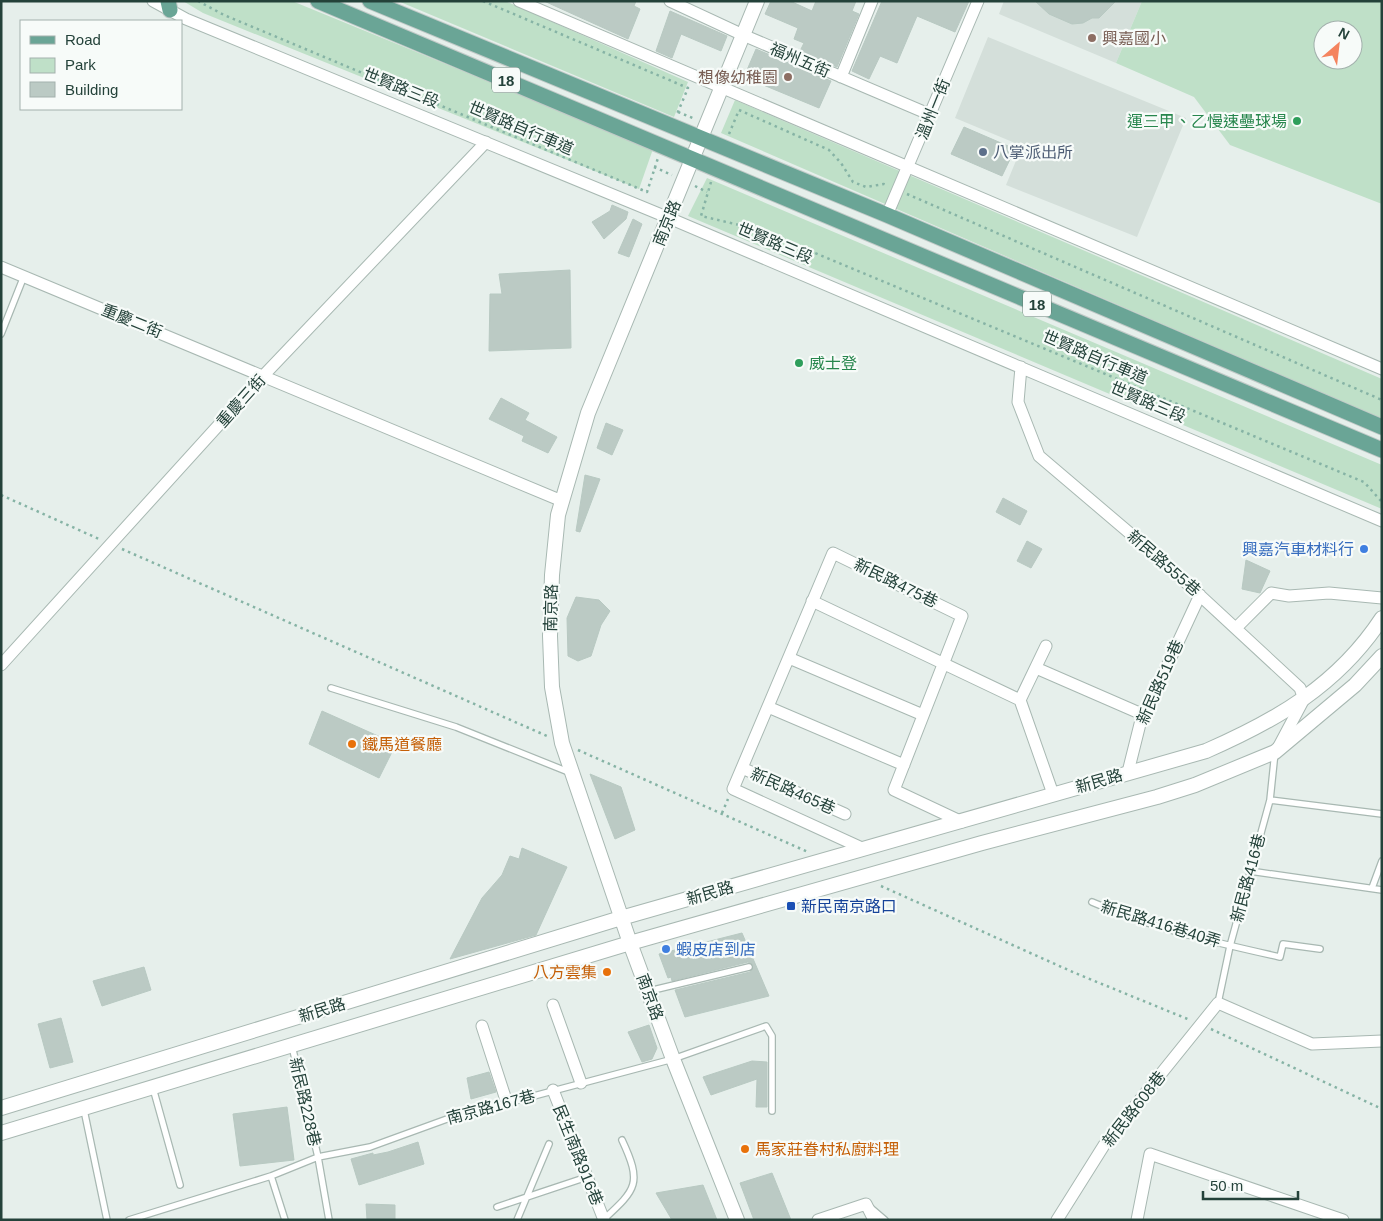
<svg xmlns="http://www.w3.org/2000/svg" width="1383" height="1221" viewBox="0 0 1383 1221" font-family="Helvetica,'Noto Sans TC',sans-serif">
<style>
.built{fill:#d4dfda}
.green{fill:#bfe0c8;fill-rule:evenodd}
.building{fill:#bbcac4;stroke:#b8c9c2}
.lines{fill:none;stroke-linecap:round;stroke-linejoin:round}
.service-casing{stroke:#a8b8b2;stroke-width:8}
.minor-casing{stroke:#a8b8b2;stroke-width:13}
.tertiary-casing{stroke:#a8b8b2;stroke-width:16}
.primary-casing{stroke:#c2cac8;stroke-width:17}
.path{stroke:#86b3a5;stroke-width:2.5;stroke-dasharray:2.5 4;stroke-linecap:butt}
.service{stroke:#fff;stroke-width:5.5}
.minor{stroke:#fff;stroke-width:11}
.tertiary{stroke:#fff;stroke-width:14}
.primary{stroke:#6aa596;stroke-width:15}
.education-dot{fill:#8d6e63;stroke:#f7fbf9;stroke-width:2}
.leisure-dot{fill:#2e9e5b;stroke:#f7fbf9;stroke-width:2}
.service-dot{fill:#5c6f8a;stroke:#f7fbf9;stroke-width:2}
.shop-dot{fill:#3f7fe0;stroke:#f7fbf9;stroke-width:2}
.food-dot{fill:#e8710a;stroke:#f7fbf9;stroke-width:2}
.transit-dot{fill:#1a4fb4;stroke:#f7fbf9;stroke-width:2}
.labels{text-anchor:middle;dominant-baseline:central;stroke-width:4.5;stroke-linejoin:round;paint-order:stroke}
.shield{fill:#f7fbf9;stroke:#637a73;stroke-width:1}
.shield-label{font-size:15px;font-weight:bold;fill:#24423a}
.education-label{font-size:16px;fill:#785e54;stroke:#f7fbf9;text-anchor:start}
.street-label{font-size:16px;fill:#24423a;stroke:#f7fbf9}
.leisure-label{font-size:16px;fill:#27864d;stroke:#f7fbf9;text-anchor:end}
.service-label{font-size:16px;fill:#4e5e75;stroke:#f7fbf9;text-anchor:start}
.shop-label{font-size:16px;fill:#366cbe;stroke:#f7fbf9;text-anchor:end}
.food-label{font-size:16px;fill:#c56008;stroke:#f7fbf9;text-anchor:start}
.transit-label{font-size:16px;fill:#164399;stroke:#f7fbf9;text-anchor:start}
</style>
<rect width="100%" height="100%" fill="#e6efeb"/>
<path class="built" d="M1004 1H1142L1116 63 999 14Z
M988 37 1186 118 1137 237 1006 185 1022 146 955 118Z"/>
<path class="green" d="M183 1H292L653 149 639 189 203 13Z
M398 1H505L688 82 674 117Z
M1142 1H1382V204L1230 145 1194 97 1116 63ZM1323 30H1353V60H1323Z
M735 100 1382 379V419L721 133Z
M707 178 1382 465V509L688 216Z"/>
<path class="building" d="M544 1H636L634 6 640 9 628 39Z
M771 1H790L812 11 816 1H856L852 11 859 14 837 67 800 51 804 43 794 39 798 28 765 14Z
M882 1H969L955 32 917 16 897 63 880 56 869 79 852 71Z
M1035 1H1116L1099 18H1092L1083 23 1072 24 1049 14Z
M670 11 727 36 721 51 681 34 672 58 656 51Z
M756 49 831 81 819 108 744 77Z
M964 127 1015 149 1002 176 951 154Z
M612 205 628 212 626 219 604 239 592 222 610 211Z
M633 219 642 224 629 257 618 253Z
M570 270 571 348 489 351 490 294H502L499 274Z
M501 398 529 413 525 420 557 437 548 453 522 441 524 436 489 419Z
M606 423 623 430 612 455 597 448Z
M585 475 600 479 580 532 576 531Z
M1003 498 1027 511 1020 525 996 512Z
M1027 541 1042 549 1031 568 1017 561Z
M1246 560 1270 571 1260 593 1242 589Z
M576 597 599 600 610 611 601 625 591 656 578 661 568 656 567 618Z
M322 711 396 744 379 778 309 744Z
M590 774 621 787 635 830 615 839Z
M522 848 567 867 536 935 450 959 482 898 502 875 510 856 519 859Z
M742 933 769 996 685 1017 675 990 750 972 753 965 748 962 672 981 671 977 668 978 659 954Z
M144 967 151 990 102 1006 93 981Z
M61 1018 73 1062 50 1068 38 1024Z
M649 1025 657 1048 652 1059 642 1062 628 1032Z
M752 1061 767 1062V1107H756L757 1079 711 1095 703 1077Z
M489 1072 496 1092 471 1099 467 1078Z
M287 1107 294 1160 240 1166 233 1114Z
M418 1142 424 1164 359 1185 351 1159 373 1153V1155L388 1152Z
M772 1173 791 1220H754L740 1183Z
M703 1185 717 1220H672L656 1193Z
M366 1204 395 1205V1220H367Z"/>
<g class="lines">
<g class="service-casing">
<path id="service" d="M1 334 24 276
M331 688 456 727 571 773
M1270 800 1382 814
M1250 871 1382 890
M1372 888 1382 861
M1092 902C1151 928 1217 943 1280 957L1283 944 1320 949
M649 991 749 967
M1218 1003 1230 946 1270 800 1275 752
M153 1088 180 1185
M84 1110 107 1220
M271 1176 285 1220
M497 1207 587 1177
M871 1208 885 1220
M604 1219C637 1189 642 1183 622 1140
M129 1220 271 1176 318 1157 292 1046
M329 1220 318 1157 370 1147 447 1119 673 1059 766 1026 772 1036V1111
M517 1220 549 1144"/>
</g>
<g class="minor-casing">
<path id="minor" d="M153 1 186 19 669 218 1382 521
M519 1 1382 369
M670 1 743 35 931 115
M841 77 872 1
M887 215 978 1
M1 267 562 501
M1021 367 1018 402 1039 456 1166 564 1300 688 1304 699 1279 746
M812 601 1020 700 1046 646
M1236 628 1271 593 1289 596 1329 593 1382 598
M789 658 923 715
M1 665 264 375 486 142
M1036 668 1144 715
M1020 700 1053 794
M768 707 904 765
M742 768 845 814
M1128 772 1140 724 1200 595
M864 849 733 789 833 553 962 616 894 790 962 822
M553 1005 581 1083
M482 1026 507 1103
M553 1090 604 1220
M818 1220 866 1204 874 1220
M1057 1220 1106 1142 1218 1003 1312 1044 1382 1041
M1137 1220 1150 1154 1343 1220"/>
</g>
<g class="tertiary-casing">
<path id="tertiary" d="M1 1108 621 918 1206 751C1277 720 1338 685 1382 618
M1 1133 630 943 982 843 1157 797 1195 785 1275 752 1355 685 1382 656
M737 1220 673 1059 630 943 562 743 552 687 550 636 552 575 558 515 588 413 757 1"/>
</g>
<g class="primary-casing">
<path id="primary" d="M168 1 170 10
M318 1 1382 450
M370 1 887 215 1382 427"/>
</g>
<path class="path" d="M198 1 224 15 647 192 658 158
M483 1 688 88 677 114
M678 112 695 119
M729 134 739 110 829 150 841 163 853 182 866 187 884 184 888 186
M654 167 672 175
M711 182 701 216 760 230 1364 482 1382 502
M695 186 707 192
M907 194 1382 400
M1 495 99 539
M122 549 547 736
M578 750 808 852
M722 813 728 799
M881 886 1075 973 1190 1020
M1211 1029 1382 1109"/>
<use href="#service" class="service"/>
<use href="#minor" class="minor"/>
<use href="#tertiary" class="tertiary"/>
<use href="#primary" class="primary"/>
</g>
<g class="education-dot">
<circle cx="1092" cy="38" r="5"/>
<circle cx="788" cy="77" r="5"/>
</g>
<g class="leisure-dot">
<circle cx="1297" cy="121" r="5"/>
<circle cx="799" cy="363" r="5"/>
</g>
<circle class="service-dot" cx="983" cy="152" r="5"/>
<g class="shop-dot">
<circle cx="1364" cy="549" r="5"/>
<circle cx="666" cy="949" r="5"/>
</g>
<g class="food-dot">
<circle cx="352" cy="744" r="5"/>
<circle cx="607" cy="972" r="5"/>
<circle cx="745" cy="1149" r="5"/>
</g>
<rect class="transit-dot" x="786" y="901" width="10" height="10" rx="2.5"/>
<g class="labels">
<g class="shield">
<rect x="492" y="67.5" width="28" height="25" rx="4"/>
<rect x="1023" y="291.5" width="28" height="25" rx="4"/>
</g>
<g class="shield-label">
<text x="506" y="80">18</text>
<text x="1037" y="304">18</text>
</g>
<g class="education-label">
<text x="1102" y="38">興嘉國小</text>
<text x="778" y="77" text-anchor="end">想像幼稚園</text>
</g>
<g class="street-label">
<text transform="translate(800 60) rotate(23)">福州五街</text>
<text transform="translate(401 88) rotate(22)">世賢路三段</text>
<text transform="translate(933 109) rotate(-68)">溫州一街</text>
<text transform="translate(521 128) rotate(23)">世賢路自行車道</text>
<text transform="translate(667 223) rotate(-68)">南京路</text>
<text transform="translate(775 243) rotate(23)">世賢路三段</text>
<text transform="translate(132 321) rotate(22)">重慶二街</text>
<text transform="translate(1095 357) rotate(23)">世賢路自行車道</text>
<text transform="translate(241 401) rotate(-48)">重慶三街</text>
<text transform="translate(1148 402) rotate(23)">世賢路三段</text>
<text transform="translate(1164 563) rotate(41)">新民路555巷</text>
<text transform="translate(896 583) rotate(26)">新民路475巷</text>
<text transform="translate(551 608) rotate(-89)">南京路</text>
<text transform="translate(1160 682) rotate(-66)">新民路519巷</text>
<text transform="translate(1099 781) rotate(-16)">新民路</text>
<text transform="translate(793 791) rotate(24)">新民路465巷</text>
<text transform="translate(1248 878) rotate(-75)">新民路416巷</text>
<text transform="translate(710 893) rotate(-16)">新民路</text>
<text transform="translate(1161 924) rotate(17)">新民路416巷40弄</text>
<text transform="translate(650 997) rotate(70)">南京路</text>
<text transform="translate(322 1010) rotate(-17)">新民路</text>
<text transform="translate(305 1102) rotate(77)">新民路228巷</text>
<text transform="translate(491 1107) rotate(-15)">南京路167巷</text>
<text transform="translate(1134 1109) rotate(-52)">新民路608巷</text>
<text transform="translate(578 1155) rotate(68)">民生南路916巷</text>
</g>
<g class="leisure-label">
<text x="1287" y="121">運三甲、乙慢速壘球場</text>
<text x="809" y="363" text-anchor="start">威士登</text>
</g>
<g class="service-label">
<text x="993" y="152">八掌派出所</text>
</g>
<g class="shop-label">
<text x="1354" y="549">興嘉汽車材料行</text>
<text x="676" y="949" text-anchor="start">蝦皮店到店</text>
</g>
<g class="food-label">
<text x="362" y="744">鐵馬道餐廳</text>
<text x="597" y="972" text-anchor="end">八方雲集</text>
<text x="755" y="1149">馬家莊眷村私廚料理</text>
</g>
<g class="transit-label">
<text x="801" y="906">新民南京路口</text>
</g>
</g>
<rect width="1383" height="1221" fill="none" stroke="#24423a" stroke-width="5"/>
<rect x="20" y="20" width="162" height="90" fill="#f7fbf9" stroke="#a3b1ad"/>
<rect x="30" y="36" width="25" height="8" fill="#6aa596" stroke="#a3b1ad"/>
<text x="65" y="45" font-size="15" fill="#24423a">Road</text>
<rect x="30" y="58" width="25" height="15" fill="#bfe0c8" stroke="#a3b1ad"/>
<text x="65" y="70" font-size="15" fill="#24423a">Park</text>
<rect x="30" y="82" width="25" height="15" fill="#bbcac4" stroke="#a3b1ad"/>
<text x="65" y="95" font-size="15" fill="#24423a">Building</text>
<g transform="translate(1338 45) rotate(28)"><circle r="24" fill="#f7fbf9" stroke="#a3b1ad"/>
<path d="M0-4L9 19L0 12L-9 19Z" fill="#f4845f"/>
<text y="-8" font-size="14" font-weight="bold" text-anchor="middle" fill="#24423a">N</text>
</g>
<path d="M1203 1191v8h95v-8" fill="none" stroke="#24423a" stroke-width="2.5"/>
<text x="1210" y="1191" font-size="15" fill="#24423a" stroke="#f7fbf9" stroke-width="4" paint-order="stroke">50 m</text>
</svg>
